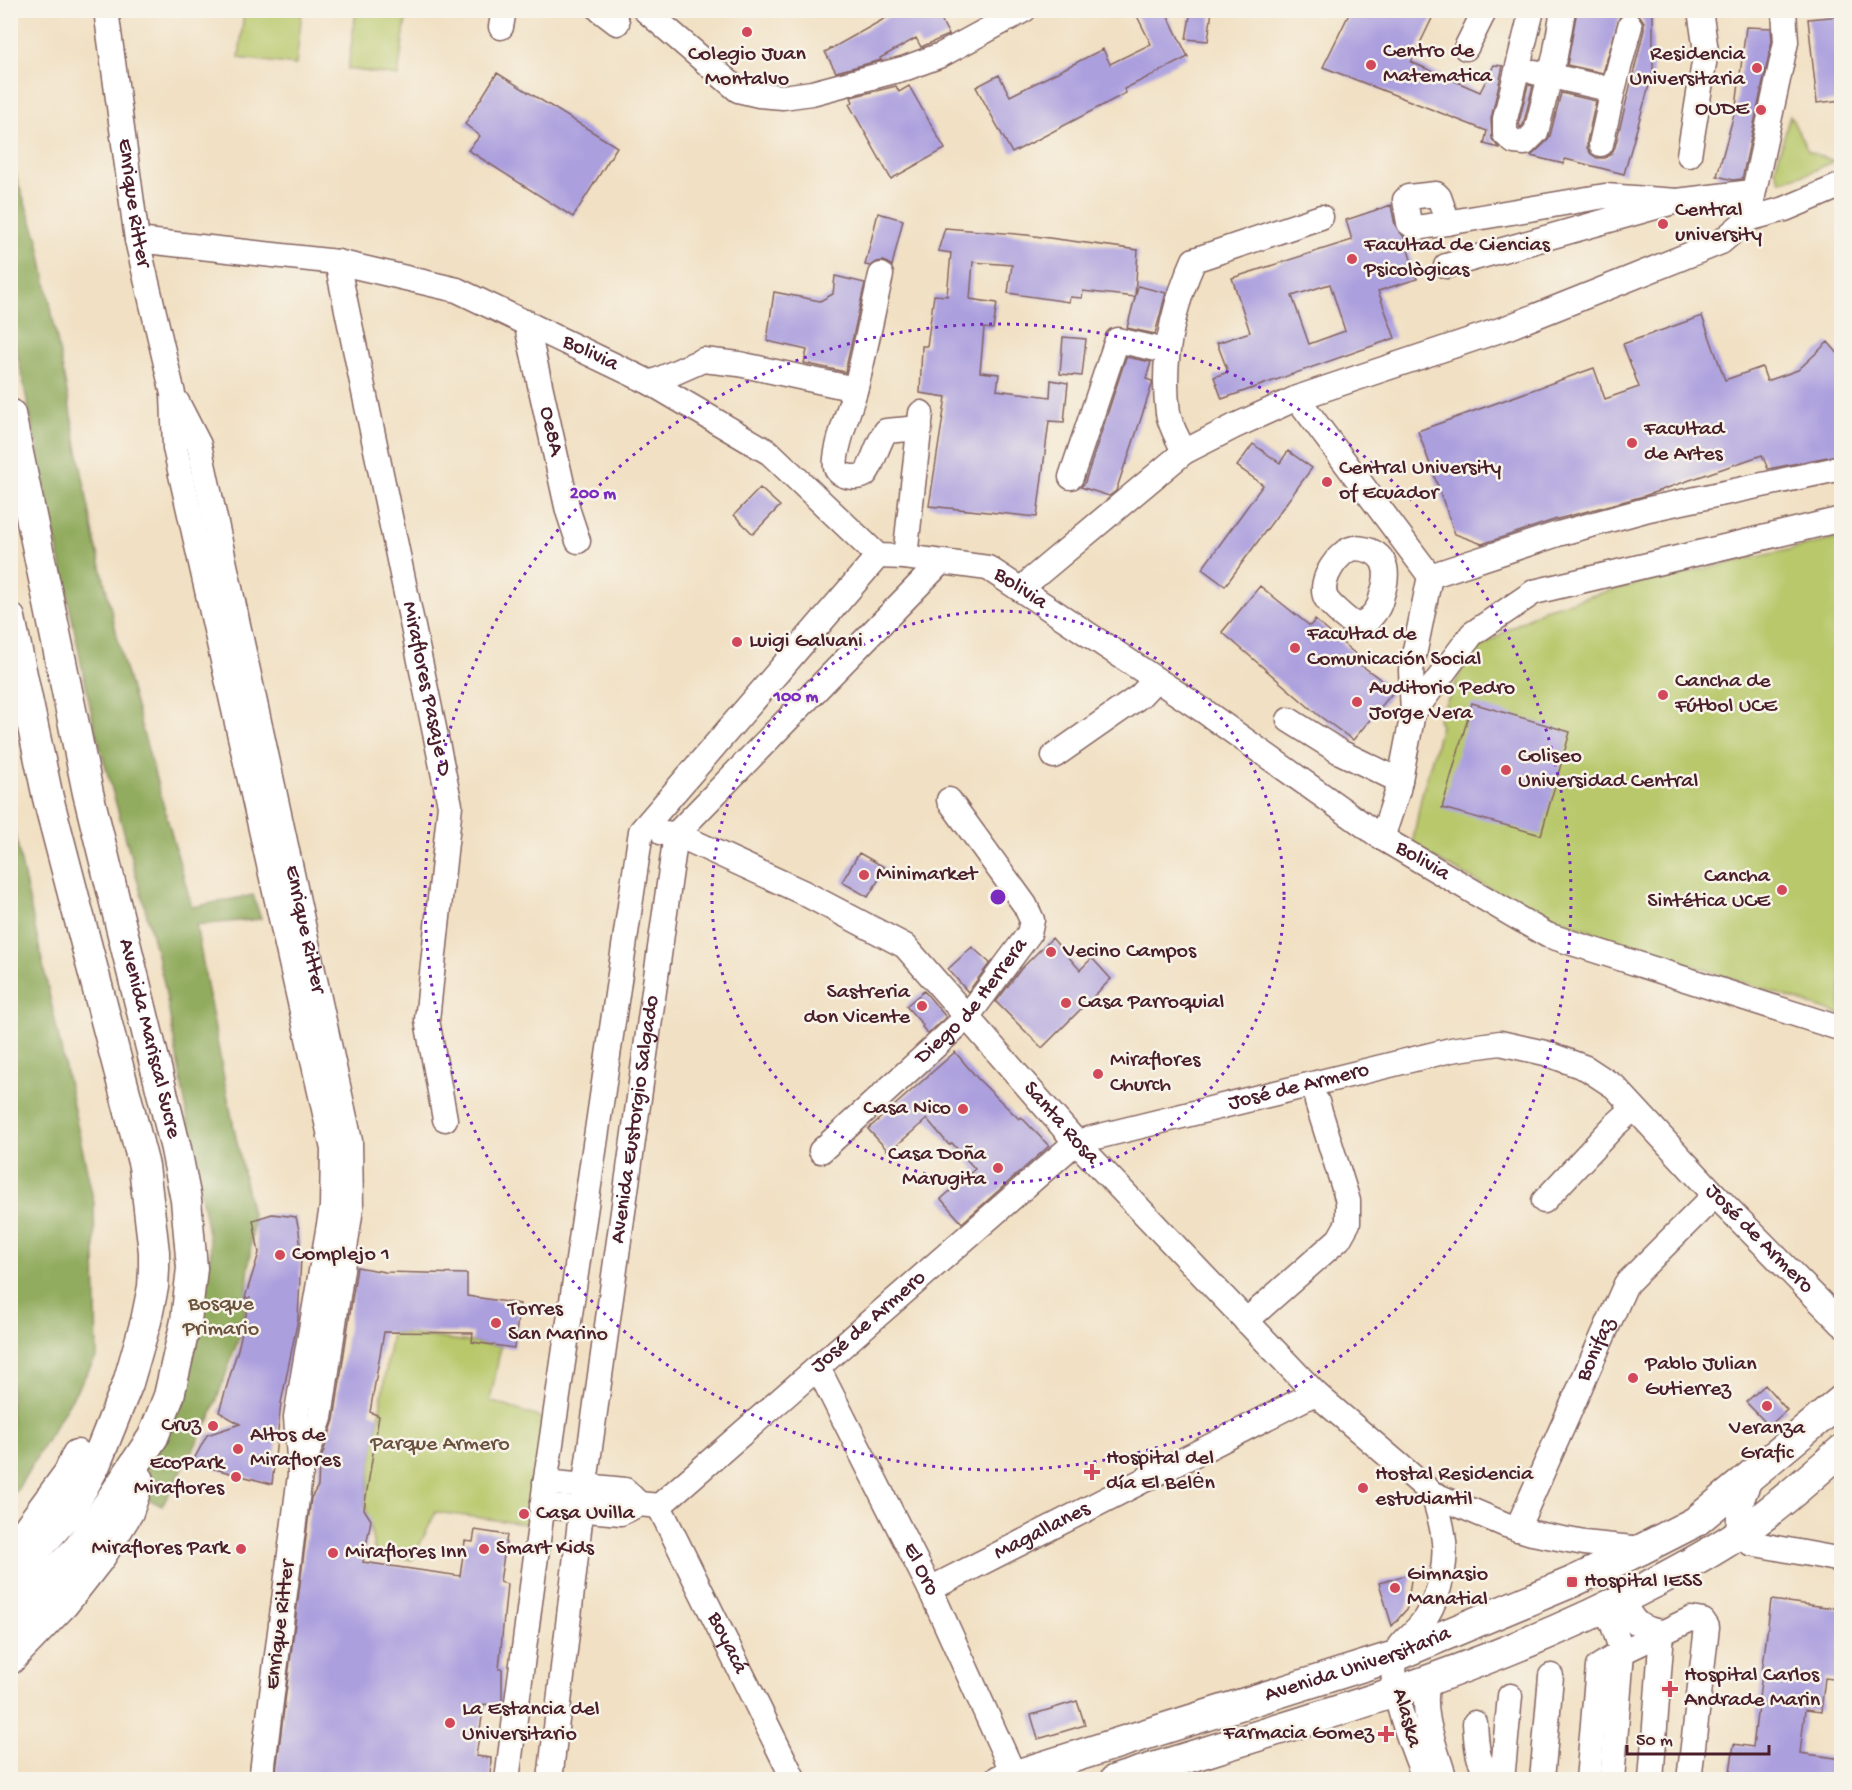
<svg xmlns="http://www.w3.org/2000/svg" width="1852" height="1790" viewBox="0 0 1852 1790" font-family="'Gochi Hand',sans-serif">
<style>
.green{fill:#b8c86b;stroke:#81744b;stroke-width:1.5}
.forest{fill:#92ac5f;stroke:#6e6645;stroke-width:1.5}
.building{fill:#ab9fde;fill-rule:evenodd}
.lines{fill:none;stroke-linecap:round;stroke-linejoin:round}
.minor-casing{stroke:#846360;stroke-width:27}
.major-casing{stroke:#846360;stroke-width:33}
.minor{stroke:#fff;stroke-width:24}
.major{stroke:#fff;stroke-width:30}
.ring{fill:none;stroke:#7b2cbf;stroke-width:3;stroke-dasharray:3 6}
.poi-dot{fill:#d1495b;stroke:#f7f3e8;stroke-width:2}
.labels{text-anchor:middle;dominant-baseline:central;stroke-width:5;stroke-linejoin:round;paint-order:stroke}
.poi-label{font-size:22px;fill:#4a1f2b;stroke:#f7f3e8;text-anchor:start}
.street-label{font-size:22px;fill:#4a1f2b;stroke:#f7f3e8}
.park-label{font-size:22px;fill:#6b523e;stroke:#f7f3e8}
.centre{fill:#7b2cbf;stroke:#f7f3e8;stroke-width:3}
.ring-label{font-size:18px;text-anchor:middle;font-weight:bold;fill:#7b2cbf;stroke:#f7f3e8;stroke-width:5;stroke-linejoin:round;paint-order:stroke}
</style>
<rect width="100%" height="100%" fill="#f7f3e8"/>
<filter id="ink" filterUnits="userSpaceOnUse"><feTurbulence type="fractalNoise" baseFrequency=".0167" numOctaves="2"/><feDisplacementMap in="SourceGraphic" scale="12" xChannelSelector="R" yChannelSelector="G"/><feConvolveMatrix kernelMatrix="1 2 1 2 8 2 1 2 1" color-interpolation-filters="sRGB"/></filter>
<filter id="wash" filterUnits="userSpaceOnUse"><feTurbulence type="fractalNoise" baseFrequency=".008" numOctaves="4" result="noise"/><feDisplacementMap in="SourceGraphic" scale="24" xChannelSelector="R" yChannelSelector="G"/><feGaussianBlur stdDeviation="1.35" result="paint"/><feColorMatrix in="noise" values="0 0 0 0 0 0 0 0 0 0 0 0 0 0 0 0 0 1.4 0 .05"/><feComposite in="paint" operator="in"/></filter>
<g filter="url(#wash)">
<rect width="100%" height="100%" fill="#f1e0c3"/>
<path class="green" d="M244 11H302L296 65 239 58Z
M356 11H407L398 76 348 69Z
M1790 115 1808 151 1834 161 1809 173 1780 181 1775 169Z
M1841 538V1015L1593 932 1516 903 1412 846 1421 798 1441 726 1438 719 1468 657 1507 630 1544 609 1619 588Z
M392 1332 501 1346 490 1401 542 1418 540 1526 436 1512 412 1560 375 1552 365 1503Z"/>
<path class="forest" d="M10 153 18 183 38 239 95 541 123 661 192 907 253 895 261 919 196 925 225 1084 253 1220 244 1323 210 1419 162 1506 136 1493 191 1343 211 1251 164 983 143 900 94 725 11 323Z
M10 811 94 1203 97 1356 17 1490 11 1497Z"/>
<g id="blocks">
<path class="building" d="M900 10H936L949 35 921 47 916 38 880 58 881 60 836 72 825 52Z
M1134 10H1165L1188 57 1124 89 1126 93 1012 153 976 87 999 75 1010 96 1103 49 1110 64 1151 44Z
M1191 10H1212L1208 41 1186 39Z
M1351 10H1436L1411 62 1480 92 1494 65 1503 66 1491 119 1492 139 1499 148 1484 144 1487 131 1323 67Z
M1577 10H1653V72L1624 174 1565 159 1564 164 1531 156 1546 142 1550 136 1561 93 1596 101 1587 141V148L1591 154 1597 158H1605L1611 154 1615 147 1644 30V22L1640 16 1633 12H1626L1620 16 1603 73 1567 65Z
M1842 16V100L1817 103 1808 19Z
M1746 27 1771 28 1772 41 1742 179 1733 180 1717 176 1736 107Z
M497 73 617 147 573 217 468 150 480 136 465 124Z
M1528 85 1533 86 1523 125 1520 128 1519 121Z
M896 86 899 92 909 86 945 149 891 179 849 104 853 102 851 97Z
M1391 205 1395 225 1404 237 1417 279 1378 291 1395 338 1222 399 1214 377 1228 372 1217 343 1250 332 1232 278 1352 240 1346 220ZM1330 284 1345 331 1309 344 1292 296Z
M878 213 903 220 892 266 884 261 876 262 870 266 865 265Z
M945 228 1027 235 1138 250 1135 297 1083 291 1082 298 1070 297 1069 302 1008 293 1012 265 973 262 970 299 997 303 993 329 984 328 980 372 999 374 997 390 1050 397 1051 380 1068 383 1064 422 1049 421 1037 517 929 506 946 397 920 393 922 346H927L934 295 947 296 951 253 938 251Z
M835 276 865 283 845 372 804 363 807 350 767 341 774 292 820 301 833 294Z
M1138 286 1166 293 1155 334 1127 328Z
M1702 316 1725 380 1762 367 1767 381 1798 370 1828 342 1842 358V454L1768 469 1762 455 1644 496 1554 520 1482 544 1455 534 1418 431 1594 368 1605 399 1639 387 1623 344Z
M1063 337 1086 339 1082 376 1060 374Z
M1126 357 1151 362 1146 379 1152 381V385L1126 464H1125L1116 491 1109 496 1081 487 1085 482Z
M1253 444 1280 463 1288 451 1312 468 1225 586 1202 569 1263 485 1237 466Z
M760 488 780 506 753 534 734 515Z
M1260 586 1310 626 1315 620 1364 661 1361 665 1395 690 1353 740 1318 715 1222 632Z
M1472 703 1570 732 1541 835 1442 808Z
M859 853 886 868 868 897 842 882Z
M1052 938 1080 970 1092 958 1111 979 1042 1048 996 1002 1021 969Z
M972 947 990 963 968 992 948 969Z
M924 991 946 1017 928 1034 922 1027 923 1025 906 1006Z
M955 1052 978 1079 1019 1119 1021 1117 1049 1146 962 1223 941 1199 975 1169 952 1143 949 1145 927 1119 889 1152 868 1129Z
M272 1214 296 1217 299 1230 301 1257 298 1319 281 1403 272 1484 192 1463 207 1435 240 1424 219 1412 238 1349 250 1298H245L259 1253 253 1220Z
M357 1267 385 1272 467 1274V1296L520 1304 514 1348 472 1342 473 1333 384 1332 370 1412 379 1416 364 1509 371 1520 363 1562 460 1576 465 1541 473 1542 475 1530 507 1535 500 1582 507 1584 499 1669H502V1707L484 1704 476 1756 491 1758 490 1779H346L332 1777 331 1779H275L311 1498 318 1486 319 1465 334 1420Z
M1765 1385 1787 1410 1769 1426 1746 1402Z
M1412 1573 1409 1594 1410 1600 1406 1610 1392 1626 1379 1583Z
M1771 1600 1842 1609V1680L1825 1678 1821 1712 1805 1710 1800 1753 1842 1759V1779H1729L1734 1744 1753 1747Z
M1077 1701 1085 1725 1038 1739 1031 1715Z"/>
</g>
</g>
<g filter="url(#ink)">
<use href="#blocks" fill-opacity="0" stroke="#846360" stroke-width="1.5"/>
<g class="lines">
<g class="minor-casing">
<g id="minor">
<path id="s1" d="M106 10 137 240 173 394 175 448 333 1149 332 1207 296 1417 300 1471"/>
<path d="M600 10 617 23"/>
<path d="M645 10 738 90 759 95 783 97 812 93 906 68 941 55 1024 10"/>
<path d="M1532 10 1505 119V134L1514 142 1525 143 1536 132 1555 56 1563 10"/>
<path d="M501 27 504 10"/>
<path d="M1466 48 1485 10"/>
<path d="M1534 72 1613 90 1630 26"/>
<path d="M1601 144 1613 90"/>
<path d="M1689 155 1706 51 1700 10"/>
<path d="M1748 219 1785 209 1842 185"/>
<path d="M1448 223 1439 197 1436 194 1408 197 1405 200 1409 223 1416 228 1423 227 1605 196 1677 201"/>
<path id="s2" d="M137 240 337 262 457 290 651 383 770 453 878 556 905 557 988 568 1204 711 1382 838 1547 935 1842 1029"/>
<path id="s3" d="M337 262 450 805 427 1020 445 1119"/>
<path d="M1446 266 1677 201 1752 192"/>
<path d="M881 275C872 314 865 353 855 391 850 407 833 453 836 467 838 477 856 479 864 475 871 470 878 441 886 431L920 428"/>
<path id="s4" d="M526 322 568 511 578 541"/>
<path d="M651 383 703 360 739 364 855 389"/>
<path d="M1297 398 1430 576 1411 670 1413 713"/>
<path id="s5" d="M177 402 199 445 350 1141 351 1208 320 1418 300 1475 261 1780"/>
<path d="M1184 452C1179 440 1170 426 1168 413 1161 359 1172 309 1194 260L1321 217"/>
<path d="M1071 477 1117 340 1166 351"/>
<path d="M1354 548C1385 549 1391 568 1382 595 1381 599 1380 605 1377 609 1374 614 1369 619 1365 624 1360 624 1356 625 1351 622 1346 619 1326 602 1325 596 1320 579 1338 551 1354 548Z"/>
<path d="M905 557 921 413"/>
<path d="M1430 576 1558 534 1649 509 1842 468"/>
<path d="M1022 590 1032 579 1184 452 1235 426 1297 398 1506 328 1721 242 1748 219 1786 42 1784 10"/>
<path d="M1289 720 1340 752 1400 781"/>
<path d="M1054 756 1140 696 1155 680"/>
<path id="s6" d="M663 833 676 834 802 892 905 946 1076 1142 1315 1393 1433 1494 1506 1525 1532 1533 1584 1543 1642 1549"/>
<path d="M1382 838 1398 790 1413 713 1472 634 1534 592 1842 519"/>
<path id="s7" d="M821 1151 967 1017 1029 934 1032 920 1025 905 949 800"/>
<path d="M1544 1201 1614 1126 1634 1108"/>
<path d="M1246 1321 1339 1239 1348 1223V1201L1317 1102"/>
<path id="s8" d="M818 1368 930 1589 1014 1775"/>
<path d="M1752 1476C1742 1496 1737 1511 1739 1534L1750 1543 1842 1560"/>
<path d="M545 1482 625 1490 639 1504"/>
<path d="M542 1506 621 1513 639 1504 659 1506"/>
<path id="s9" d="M659 1506 1076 1142 1451 1050 1500 1043 1545 1053 1586 1068 1615 1087 1715 1195 1842 1324"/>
<path id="s10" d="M659 1506 794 1780"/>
<path id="s11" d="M1517 1529 1626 1284 1715 1195"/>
<path id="s12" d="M930 1589 1315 1393"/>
<path d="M1622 1600C1633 1622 1637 1628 1662 1632"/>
<path d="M1428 1681C1420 1714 1436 1748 1445 1780"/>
<path d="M1475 1723C1477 1745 1475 1765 1496 1780"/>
<path d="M507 1780 547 1471 641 831 878 556"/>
<path id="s13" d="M550 1780 582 1504 676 834 940 563"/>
<path d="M1425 1780C1414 1750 1386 1686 1395 1656 1400 1640 1418 1632 1426 1617 1440 1594 1448 1561 1443 1534 1441 1520 1437 1507 1433 1494"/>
<path d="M1502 1780 1510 1696"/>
<path d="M1542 1780 1551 1676"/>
<path d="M1588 1780 1598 1667 1622 1652 1613 1625 1603 1609"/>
<path d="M1612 1780 1622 1652 1691 1619 1703 1621 1707 1627 1689 1780"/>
<path d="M1651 1780 1662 1632"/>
</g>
</g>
<g class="major-casing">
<g id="major">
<path id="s14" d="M10 414 88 793 176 1149 186 1200 192 1268 186 1321 169 1396 153 1437 79 1548 10 1618"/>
<path d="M10 618 48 798 144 1166 154 1252V1269L153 1287 146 1321 128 1383 95 1465 69 1512 10 1580"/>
<path d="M17 1544 69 1473 77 1455"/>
<path d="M10 1659 64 1603 100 1557 128 1512 139 1480"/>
<path id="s15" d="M1000 1780 1395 1656 1572 1582 1642 1549 1695 1522 1842 1400"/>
<path d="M1115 1780C1296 1723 1482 1674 1650 1585 1680 1569 1712 1553 1740 1533 1776 1509 1809 1478 1842 1450"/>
</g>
</g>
<use href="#minor" class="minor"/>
<use href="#major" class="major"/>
</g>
</g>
<g class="ring">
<circle cx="998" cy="897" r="286"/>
<circle cx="998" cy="897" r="573"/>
</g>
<g class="poi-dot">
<circle cx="747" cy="32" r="6"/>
<circle cx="1371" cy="65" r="6"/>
<circle cx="1757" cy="68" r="6"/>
<circle cx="1761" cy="110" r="6"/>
<circle cx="1663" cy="224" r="6"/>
<circle cx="1352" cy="259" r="6"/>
<circle cx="1632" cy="443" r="6"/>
<circle cx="1327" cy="482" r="6"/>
<circle cx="737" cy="642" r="6"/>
<circle cx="1295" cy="648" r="6"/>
<circle cx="1663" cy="695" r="6"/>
<circle cx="1357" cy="702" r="6"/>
<circle cx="1506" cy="770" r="6"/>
<circle cx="864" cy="875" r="6"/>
<circle cx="1782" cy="890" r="6"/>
<circle cx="1051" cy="952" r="6"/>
<circle cx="1066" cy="1003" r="6"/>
<circle cx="922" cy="1006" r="6"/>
<circle cx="1098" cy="1074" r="6"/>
<circle cx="963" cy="1109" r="6"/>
<circle cx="998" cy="1168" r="6"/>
<circle cx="280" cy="1255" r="6"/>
<circle cx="496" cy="1323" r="6"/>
<circle cx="1633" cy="1378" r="6"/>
<circle cx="1767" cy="1406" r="6"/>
<circle cx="213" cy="1426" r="6"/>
<circle cx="238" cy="1449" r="6"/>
<path d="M1089 1463h6v6h6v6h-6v6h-6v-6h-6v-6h6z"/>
<circle cx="236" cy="1477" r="6"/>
<circle cx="1363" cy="1488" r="6"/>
<circle cx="524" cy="1514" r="6"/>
<circle cx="241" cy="1549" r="6"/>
<circle cx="484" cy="1549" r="6"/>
<circle cx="333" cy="1553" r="6"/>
<rect x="1566" y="1576" width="12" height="12" rx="3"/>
<circle cx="1395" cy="1588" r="6"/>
<path d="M1667 1680h6v6h6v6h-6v6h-6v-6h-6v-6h6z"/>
<circle cx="450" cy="1723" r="6"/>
<path d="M1383 1725h6v6h6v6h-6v6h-6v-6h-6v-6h6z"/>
</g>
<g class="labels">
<g class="poi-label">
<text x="1383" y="52">Centro de<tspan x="1383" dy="25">Matematica</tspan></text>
<text x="747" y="55" text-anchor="middle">Colegio Juan<tspan x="747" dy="25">Montalvo</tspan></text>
<text x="1745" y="55" text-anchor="end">Residencia<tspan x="1745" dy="25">Universitaria</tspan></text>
<text x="1749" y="110" text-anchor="end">OUDE</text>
<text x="1675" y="211">Central<tspan x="1675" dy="25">university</tspan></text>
<text x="1364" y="246">Facultad de Ciencias<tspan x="1364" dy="25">Psicològicas</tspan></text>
<text x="1644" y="430">Facultad<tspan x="1644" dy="25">de Artes</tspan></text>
<text x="1339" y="469">Central University<tspan x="1339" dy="25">of Ecuador</tspan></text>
<text x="1307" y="635">Facultad de<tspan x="1307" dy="25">Comunicación Social</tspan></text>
<text x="749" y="642">Luigi Galvani</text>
<text x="1675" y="682">Cancha de<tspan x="1675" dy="25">Fútbol UCE</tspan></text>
<text x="1369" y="689">Auditorio Pedro<tspan x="1369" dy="25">Jorge Vera</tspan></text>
<text x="1518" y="757">Coliseo<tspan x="1518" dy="25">Universidad Central</tspan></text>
<text x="876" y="875">Minimarket</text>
<text x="1770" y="877" text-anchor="end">Cancha<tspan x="1770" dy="25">Sintética UCE</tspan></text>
<text x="1063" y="952">Vecino Campos</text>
<text x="910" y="993" text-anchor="end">Sastreria<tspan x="910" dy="25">don Vicente</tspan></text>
<text x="1078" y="1003">Casa Parroquial</text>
<text x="1110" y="1061">Miraflores<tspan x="1110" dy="25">Church</tspan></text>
<text x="951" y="1109" text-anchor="end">Casa Nico</text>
<text x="986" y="1155" text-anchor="end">Casa Doña<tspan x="986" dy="25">Marugita</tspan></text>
<text x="292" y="1255">Complejo 1</text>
<text x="508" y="1310">Torres<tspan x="508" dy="25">San Marino</tspan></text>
<text x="1645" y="1365">Pablo Julian<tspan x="1645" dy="25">Gutierrez</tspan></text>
<text x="201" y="1426" text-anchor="end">Cruz</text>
<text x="1767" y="1429" text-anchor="middle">Veranza<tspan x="1767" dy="25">Grafic</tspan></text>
<text x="250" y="1436">Altos de<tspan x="250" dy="25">Miraflores</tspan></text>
<text x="1106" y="1459">Hospital del<tspan x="1106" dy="25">día El Belėn</tspan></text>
<text x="224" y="1464" text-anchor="end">EcoPark<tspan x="224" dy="25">Miraflores</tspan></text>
<text x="1375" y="1475">Hostal Residencia<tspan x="1375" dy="25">estudiantil</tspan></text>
<text x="536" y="1514">Casa Uvilla</text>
<text x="229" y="1549" text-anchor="end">Miraflores Park</text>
<text x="496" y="1549">Smart Kids</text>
<text x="345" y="1553">Miraflores Inn</text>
<text x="1407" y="1575">Gimnasio<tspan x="1407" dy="25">Manatial</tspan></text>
<text x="1584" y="1582">Hospital IESS</text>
<text x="1684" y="1676">Hospital Carlos<tspan x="1684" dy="25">Andrade Marin</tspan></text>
<text x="462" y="1710">La Estancia del<tspan x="462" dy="25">Universitario</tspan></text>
<text x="1374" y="1734" text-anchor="end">Farmacia Gomez</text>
</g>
<g class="street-label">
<text stroke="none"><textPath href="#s1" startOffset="195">Enrique Ritter</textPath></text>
<text stroke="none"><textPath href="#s2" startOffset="472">Bolivia</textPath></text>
<text stroke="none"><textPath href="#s4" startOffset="112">Oe8A</textPath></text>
<text stroke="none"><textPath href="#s2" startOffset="976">Bolivia</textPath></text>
<text stroke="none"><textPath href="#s3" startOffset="436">Miraflores Pasaje D</textPath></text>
<text stroke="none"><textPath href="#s2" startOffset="1462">Bolivia</textPath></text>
<text stroke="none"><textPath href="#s5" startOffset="544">Enrique Ritter</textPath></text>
<text stroke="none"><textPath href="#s7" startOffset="213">Diego de Herrera</textPath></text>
<text stroke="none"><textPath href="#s14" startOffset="640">Avenida Mariscal Sucre</textPath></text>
<text stroke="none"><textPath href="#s9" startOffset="783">José de Armero</textPath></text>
<text stroke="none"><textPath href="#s13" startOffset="666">Avenida Eustorgio Salgado</textPath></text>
<text stroke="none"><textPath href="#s6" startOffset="504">Santa Rosa</textPath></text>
<text stroke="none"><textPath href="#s9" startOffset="1323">José de Armero</textPath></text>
<text stroke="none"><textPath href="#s9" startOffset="279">José de Armero</textPath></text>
<text stroke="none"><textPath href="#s11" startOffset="196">Bonifaz</textPath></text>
<text stroke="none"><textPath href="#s12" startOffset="126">Magallanes</textPath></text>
<text stroke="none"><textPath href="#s8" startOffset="226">El Oro</textPath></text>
<text transform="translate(281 1625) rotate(-83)">Enrique Ritter</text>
<text stroke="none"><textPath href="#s10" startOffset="153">Boyacá</textPath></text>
<text stroke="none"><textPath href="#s15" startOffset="376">Avenida Universitaria</textPath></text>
<text transform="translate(1406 1718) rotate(74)">Alaska</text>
</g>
<g class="park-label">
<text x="221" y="1305">Bosque<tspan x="221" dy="25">Primario</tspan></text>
<text x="440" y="1445">Parque Armero</text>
</g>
</g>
<circle cx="998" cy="897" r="9" class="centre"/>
<g class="ring-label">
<text x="593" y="498">200 m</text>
<text x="796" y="701">100 m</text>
</g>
<rect width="1852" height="1790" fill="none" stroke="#f7f3e8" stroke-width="36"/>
<path d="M1627 1745v9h142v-9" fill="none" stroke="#4a1f2b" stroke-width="3"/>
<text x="1636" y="1745" font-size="18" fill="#4a1f2b" stroke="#f7f3e8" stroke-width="4.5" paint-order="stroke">50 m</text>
</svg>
